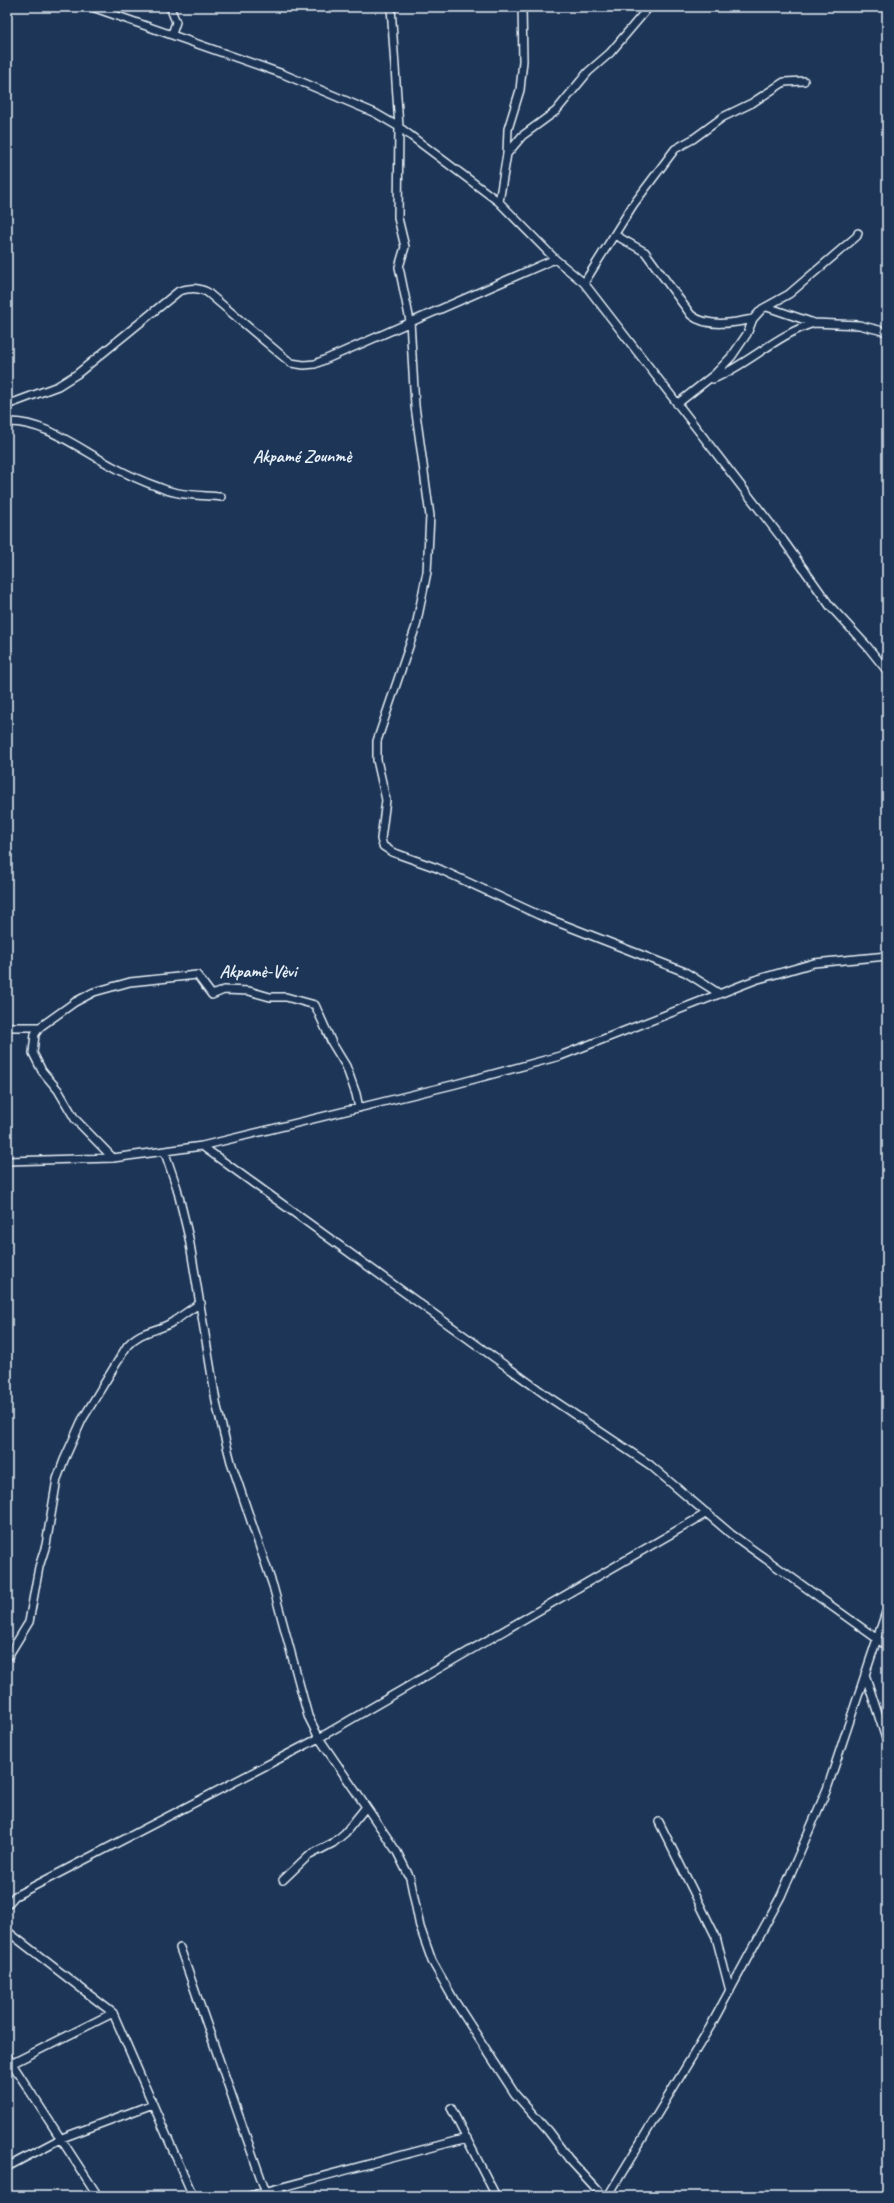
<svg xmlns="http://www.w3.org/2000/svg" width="894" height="2203" viewBox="0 0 894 2203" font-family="Caveat,sans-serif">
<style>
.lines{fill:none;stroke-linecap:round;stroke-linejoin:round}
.street-casing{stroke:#e8f1f8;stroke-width:10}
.street{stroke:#1d3557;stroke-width:7}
.labels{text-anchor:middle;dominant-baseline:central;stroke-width:3.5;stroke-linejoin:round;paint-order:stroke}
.quarter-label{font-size:18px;font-weight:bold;fill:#e8f1f8;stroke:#1d3557}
</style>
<rect width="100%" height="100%" fill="#1d3557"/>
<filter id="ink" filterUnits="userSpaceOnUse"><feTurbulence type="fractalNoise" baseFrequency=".025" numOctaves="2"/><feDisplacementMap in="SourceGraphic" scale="8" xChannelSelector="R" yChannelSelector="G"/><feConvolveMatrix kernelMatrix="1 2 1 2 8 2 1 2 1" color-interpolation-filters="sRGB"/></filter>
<g filter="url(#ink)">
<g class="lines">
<g class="street-casing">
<path id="street" d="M92 7 283 74 375 113 399 127 499 202 555 259 584 283 783 540 830 606 867 646 887 671
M170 7 176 22 172 34
M391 7 399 127 398 218 405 247 399 267 410 321 415 406 430 516 427 572 416 626 377 741V760L386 800 381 839 383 846 392 852 437 868 539 915 685 972 720 994
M507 154 522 136 556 111 588 72 610 53 649 7
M499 202 507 154 508 129 520 90 523 61 522 7
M615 235 645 252 691 315C707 328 734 323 753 319
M584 283 633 205 675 149 693 139 723 117 752 103 784 82 804 81
M767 307 814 323 859 325 887 332
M713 379C749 364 776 335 814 323
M677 404 715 374 732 356 747 334 753 319 762 309 789 294 857 236 858 233
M7 405 58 386 77 374 179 291C190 288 197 287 207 292L280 354 291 363 304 365 315 364 555 259
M7 422C45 421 78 448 110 465 126 474 144 482 161 488 180 496 201 495 221 497
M7 1027H40
M202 1146 550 1398 650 1465 731 1534 887 1646
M165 1153 177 1188 189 1238 217 1407 231 1462 273 1586 308 1716 319 1738 397 1852 410 1878 420 1927 432 1961 454 2000 515 2094 548 2131 569 2159 603 2196
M113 1158 75 1119 58 1090 42 1071 33 1053 35 1034 40 1027 75 1002 94 992 130 982 197 975 212 995 224 990 249 991 270 997H286L315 1005 332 1043 346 1066 356 1094 359 1108
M7 1161 113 1158 202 1146 452 1085 560 1056 755 980 814 963 887 956
M7 1658 29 1622 39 1567 46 1545 57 1479 64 1460 82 1420 127 1346C143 1328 157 1333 174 1321 183 1315 191 1309 201 1303
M865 1674 887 1742
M659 1822 716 1937 730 1991
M283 1880 308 1856 333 1843 345 1833 366 1807
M7 1905 15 1896 319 1738 707 1513
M7 1931 113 2013 193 2196
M180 1948 267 2196
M7 2056 98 2196
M7 2066 113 2013
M451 2108 496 2196
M7 2167 62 2138 153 2104
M249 2196 467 2138
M608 2196 710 2027 781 1896 827 1789 887 1609"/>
</g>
<use href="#street" class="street"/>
</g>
</g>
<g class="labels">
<g class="quarter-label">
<text x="302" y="456">Akpamé Zounmè</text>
<text x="258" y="971">Akpamè-Vèvi</text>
</g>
</g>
<rect width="894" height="2203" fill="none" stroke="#1d3557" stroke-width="24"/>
<rect x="12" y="12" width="870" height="2179" fill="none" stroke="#e8f1f8" stroke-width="1.5" filter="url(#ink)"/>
</svg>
